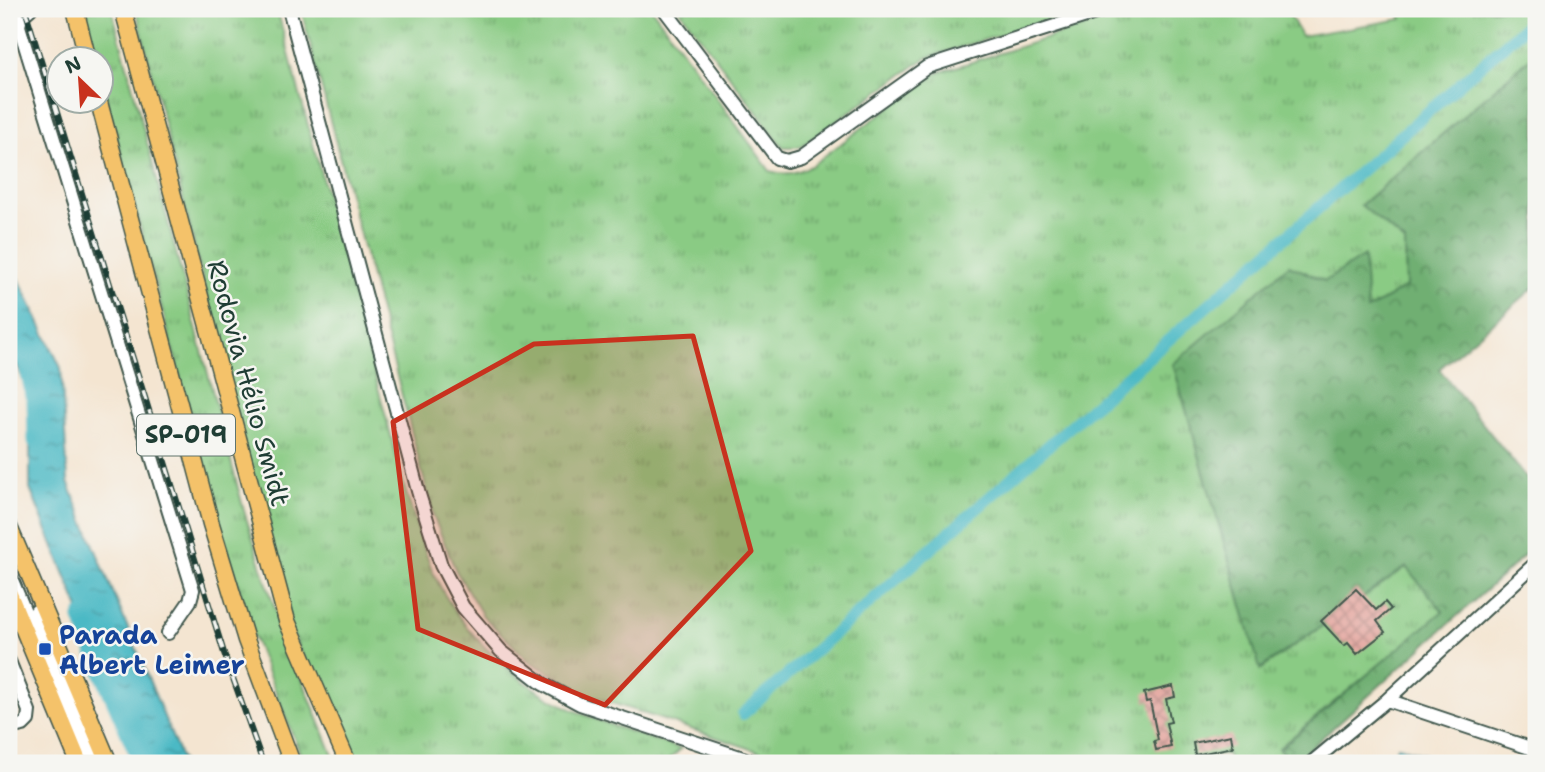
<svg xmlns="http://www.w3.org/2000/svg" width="1545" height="772" viewBox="0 0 1545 772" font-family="'Shantell Sans',sans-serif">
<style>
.grass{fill:url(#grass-tufts);stroke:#54845c;stroke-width:2}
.forest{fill:url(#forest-crowns);stroke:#477653;stroke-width:2}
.water{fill:url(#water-ripples);stroke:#357b7c;stroke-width:2}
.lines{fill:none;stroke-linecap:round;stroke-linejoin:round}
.canal{stroke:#4bb9c5;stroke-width:12}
.river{stroke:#4bb9c5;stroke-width:23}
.building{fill:url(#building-cross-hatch)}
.minor-casing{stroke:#3f564c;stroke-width:16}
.major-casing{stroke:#3f564c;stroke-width:19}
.minor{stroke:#fff;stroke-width:12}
.major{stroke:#f4c26a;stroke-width:16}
.rail-casing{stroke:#1f3d34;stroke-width:6}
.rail{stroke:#f6f6f2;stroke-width:3.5;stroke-dasharray:10;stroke-linecap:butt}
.marked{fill:#c8321e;fill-opacity:0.2;stroke:#c8321e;stroke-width:5;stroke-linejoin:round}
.transit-dot{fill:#1a4fb4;stroke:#f6f6f2;stroke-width:2.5}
.labels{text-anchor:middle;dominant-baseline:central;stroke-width:5;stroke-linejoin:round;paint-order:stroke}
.shield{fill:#f6f6f2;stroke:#60746d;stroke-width:2}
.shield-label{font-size:24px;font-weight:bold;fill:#1f3d34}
.street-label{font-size:26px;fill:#1f3d34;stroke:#f6f6f2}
.transit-label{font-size:26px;font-weight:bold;fill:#164399;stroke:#f6f6f2;text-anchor:start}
</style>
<defs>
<pattern id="grass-tufts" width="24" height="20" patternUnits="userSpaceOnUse" patternTransform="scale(1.75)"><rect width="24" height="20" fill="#8acb84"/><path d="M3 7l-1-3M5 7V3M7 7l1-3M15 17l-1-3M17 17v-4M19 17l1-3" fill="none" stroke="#70a66d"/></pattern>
<pattern id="forest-crowns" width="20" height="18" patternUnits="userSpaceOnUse" patternTransform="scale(1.75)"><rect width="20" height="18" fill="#6faf72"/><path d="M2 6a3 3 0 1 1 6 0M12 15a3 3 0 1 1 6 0" fill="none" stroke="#5b905e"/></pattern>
<pattern id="water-ripples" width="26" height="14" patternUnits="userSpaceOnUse" patternTransform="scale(1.75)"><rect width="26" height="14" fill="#4bb9c5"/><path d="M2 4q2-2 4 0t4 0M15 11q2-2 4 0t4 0" fill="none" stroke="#3e98a1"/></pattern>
<pattern id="building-cross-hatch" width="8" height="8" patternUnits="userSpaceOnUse" patternTransform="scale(1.75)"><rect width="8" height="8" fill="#e4a59e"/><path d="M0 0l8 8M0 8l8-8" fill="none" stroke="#b88882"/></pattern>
</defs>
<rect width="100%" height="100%" fill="#f6f6f2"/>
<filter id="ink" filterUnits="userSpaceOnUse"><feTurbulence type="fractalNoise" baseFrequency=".0143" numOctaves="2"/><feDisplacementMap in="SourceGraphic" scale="14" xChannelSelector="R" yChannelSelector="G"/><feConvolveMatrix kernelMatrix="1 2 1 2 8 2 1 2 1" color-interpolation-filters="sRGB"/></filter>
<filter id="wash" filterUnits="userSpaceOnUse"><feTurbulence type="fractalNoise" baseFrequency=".00686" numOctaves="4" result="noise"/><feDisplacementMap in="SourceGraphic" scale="28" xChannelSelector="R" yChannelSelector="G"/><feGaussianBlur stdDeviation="1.57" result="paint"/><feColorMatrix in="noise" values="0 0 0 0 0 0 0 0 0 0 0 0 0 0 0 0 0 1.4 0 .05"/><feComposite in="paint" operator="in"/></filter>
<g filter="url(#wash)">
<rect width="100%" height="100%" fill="#f4e5d1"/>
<path class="grass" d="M82 9H112L244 511 280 625 336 763H304L254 638 218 520 102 83V60L95 59Z
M136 9H277L407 496C416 521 423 548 433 572 462 636 520 689 585 715 617 728 649 738 681 749L665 763H348L287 621Z
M301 9H652L770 171C785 176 796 173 811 166L934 74 1139 9H1287L1301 36 1402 19 1397 9H1536V53L1361 205 1405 242 1406 287 1366 311 1261 669 1406 567 1444 611 1279 748 1291 763H1229L1228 754 1155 763H794L591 696 529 661 483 616 456 571 434 518Z
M679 9H1085L926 58 800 147H783Z"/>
<path class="forest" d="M1536 53V286L1439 369 1536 490V545L1294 763H1291L1279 749 1443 611 1406 567 1260 669 1173 364 1289 265 1325 281 1364 256 1367 310 1406 287 1405 242 1361 205Z"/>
<path class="water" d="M9 258 61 368 68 482 183 763H142L122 706 86 626 30 489V425L37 421 39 403 36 394 27 388 9 348Z
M1397 746 1450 763H1392Z"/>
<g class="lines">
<path class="canal" d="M743 714 1536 17"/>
<path class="river" d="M31 370 38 399 39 440
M85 618 103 666 145 763"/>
</g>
<g id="blocks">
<path class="building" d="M1356 589 1376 610 1385 602 1391 609 1377 621 1385 632 1357 654 1348 643 1344 646 1321 621Z
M1173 686 1175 697 1166 699 1171 722 1166 723 1171 747 1156 750 1154 741 1158 740 1150 701 1146 702 1144 693Z
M1231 735 1233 747 1195 755 1193 743Z"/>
</g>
</g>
<g filter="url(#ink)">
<use href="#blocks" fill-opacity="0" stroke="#3f564c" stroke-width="2"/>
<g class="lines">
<g class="minor-casing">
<path id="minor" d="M30 9 21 17 19 26 193 590 190 601 168 633
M289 9 418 491 441 565 463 607 501 651 543 684 580 704 758 763
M664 9 777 158 787 161 801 157 927 67 1108 9
M9 573 88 763
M36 611 99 763
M9 661 29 711 28 720 23 725 9 728
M1387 700 1536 750
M1311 763 1387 700 1536 563"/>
</g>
<g class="major-casing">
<path id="major" d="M75 9 88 60
M123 9 287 621 348 763
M99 102 211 524 246 640 292 763
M9 527 109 763
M9 594 79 763"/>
</g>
<use href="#minor" class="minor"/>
<use href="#major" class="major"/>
<g class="rail-casing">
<path id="rail" d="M25 9 224 653 263 763"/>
</g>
<use href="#rail" class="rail"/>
</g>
</g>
<path class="marked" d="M693 336 751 551 605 705 418 629 393 422 534 344Z"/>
<rect class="transit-dot" x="38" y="642" width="14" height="14" rx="3.5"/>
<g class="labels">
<rect class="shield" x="137" y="414.5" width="98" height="41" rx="5"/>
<g class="shield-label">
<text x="186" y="435">SP-019</text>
</g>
<g class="street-label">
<text transform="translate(249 383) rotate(75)">Rodovia Hélio Smidt</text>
</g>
<g class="transit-label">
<text x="59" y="634">Parada<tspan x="59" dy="30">Albert Leimer</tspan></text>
</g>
</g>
<rect width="1545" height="772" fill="none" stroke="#f6f6f2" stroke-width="35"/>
<g transform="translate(80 80) rotate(335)"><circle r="33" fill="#f6f6f2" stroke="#a0aca6" stroke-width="2"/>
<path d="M0-5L12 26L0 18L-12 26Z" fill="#c8321e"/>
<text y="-10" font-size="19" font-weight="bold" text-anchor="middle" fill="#1f3d34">N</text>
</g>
</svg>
